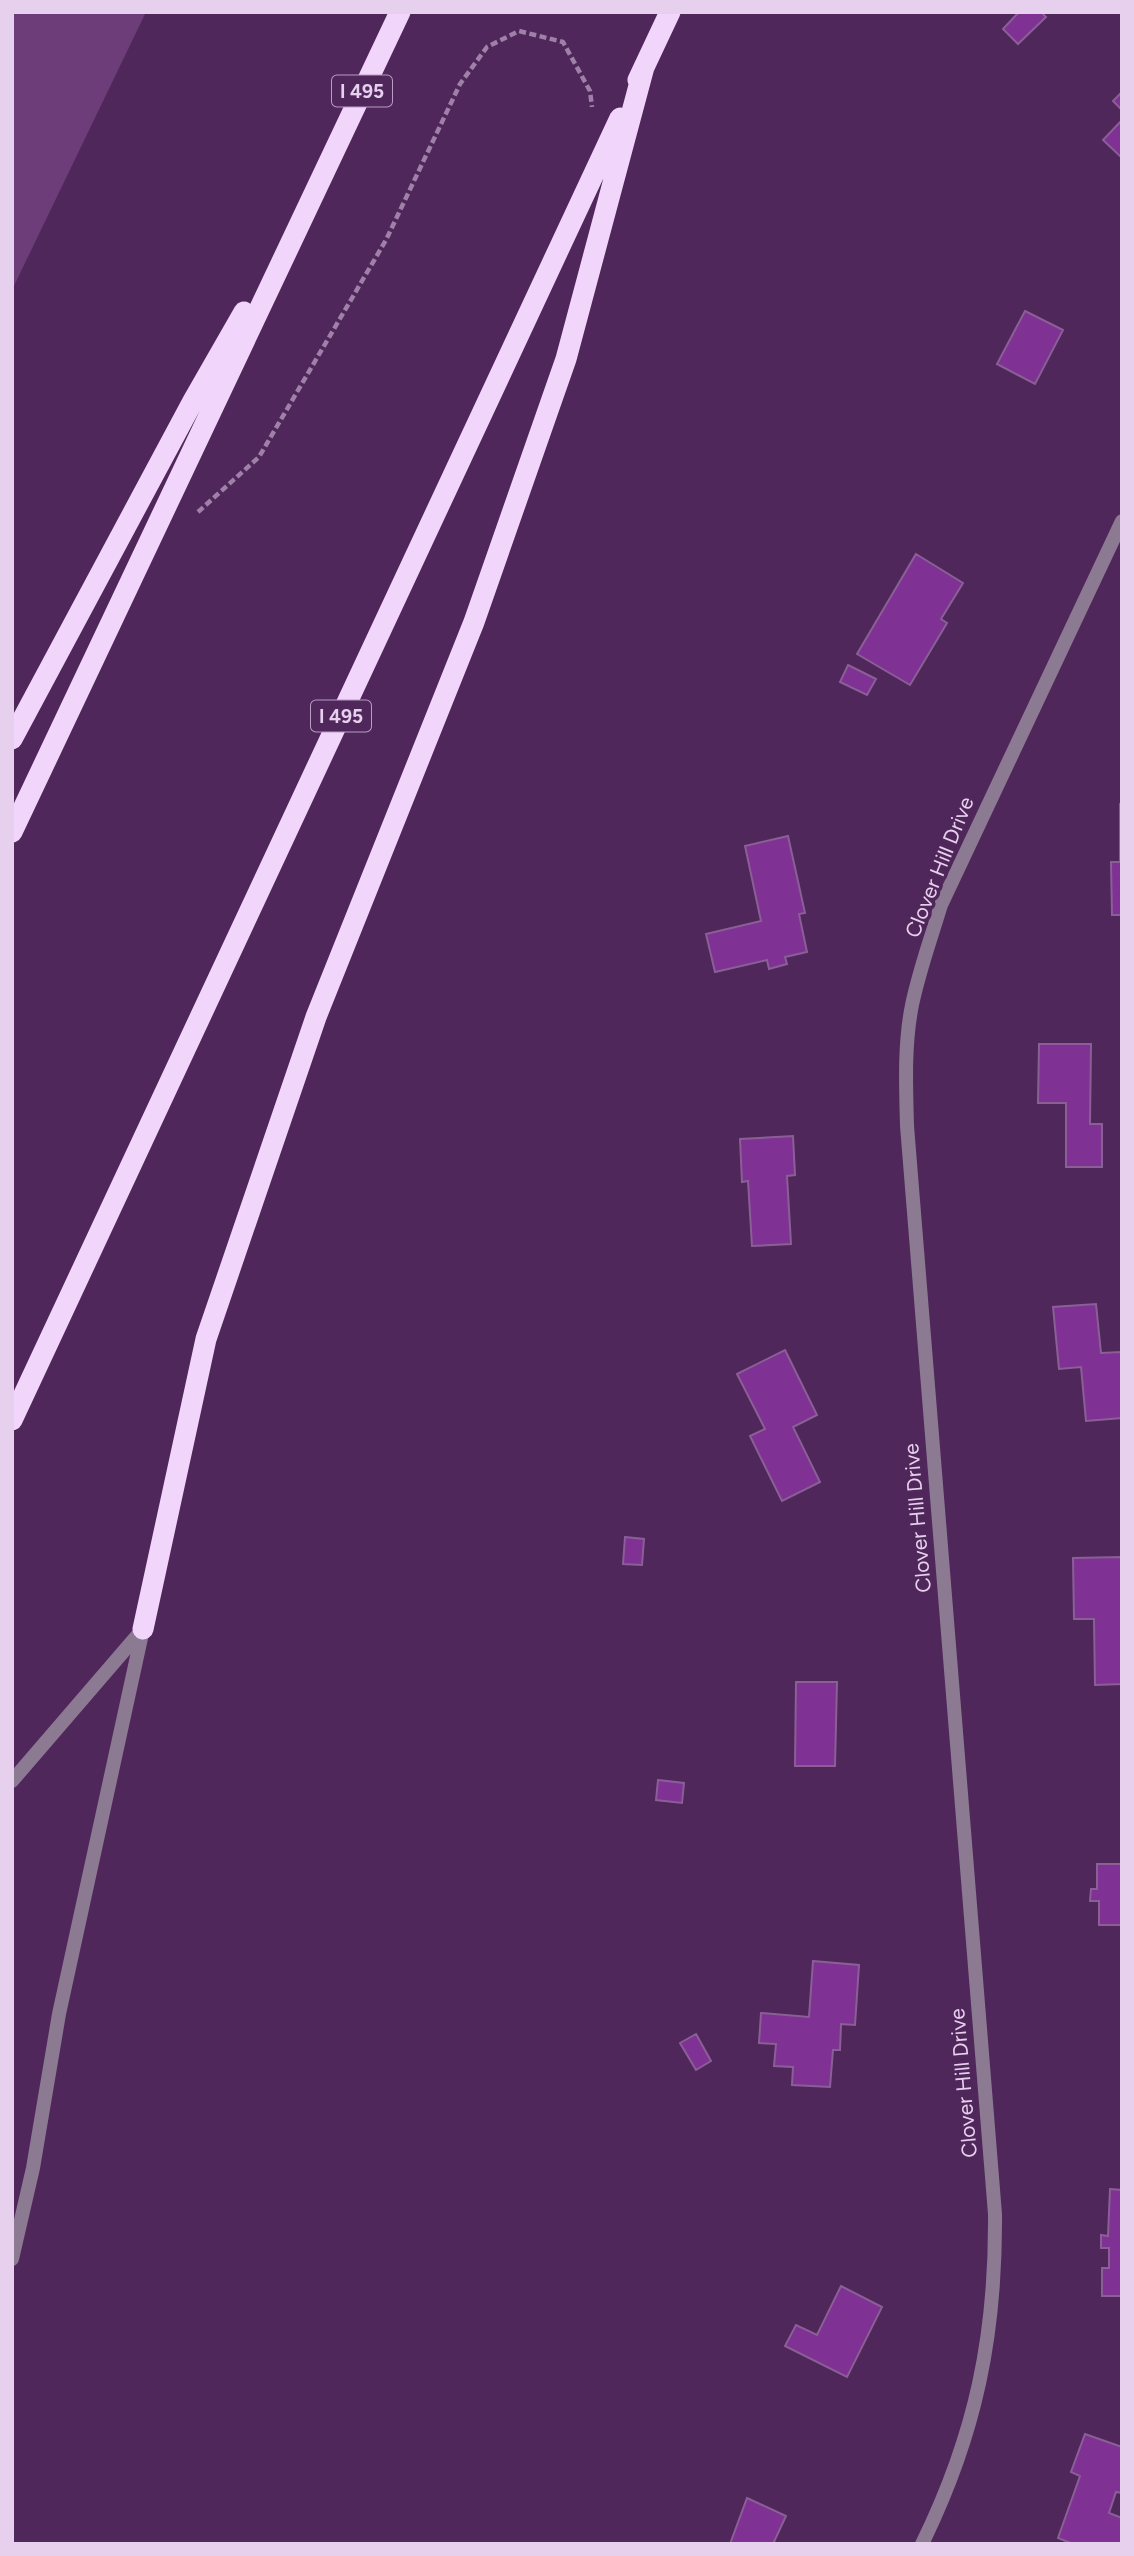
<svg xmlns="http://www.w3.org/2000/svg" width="1134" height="2556" viewBox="0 0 1134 2556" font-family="Figtree,sans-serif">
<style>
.green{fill:#6c3d79}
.building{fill:#7f3194;stroke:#8a5f96;stroke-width:2}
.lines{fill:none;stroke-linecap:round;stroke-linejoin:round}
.path{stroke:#9f80a8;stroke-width:4.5;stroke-dasharray:7 3.5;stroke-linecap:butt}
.service{stroke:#8c7992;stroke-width:14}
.minor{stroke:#8c7992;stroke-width:14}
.motorway{stroke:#f2d5fa;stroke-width:21}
.labels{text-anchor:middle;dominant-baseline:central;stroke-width:7;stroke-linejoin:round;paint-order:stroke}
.shield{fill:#4f275a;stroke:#b99dc2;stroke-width:2}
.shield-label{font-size:19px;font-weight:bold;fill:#e7d0ee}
.street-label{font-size:21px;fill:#e7d0ee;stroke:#4f275a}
</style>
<rect width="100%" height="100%" fill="#4f275a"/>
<path class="green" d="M12 12H146L12 290Z"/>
<path class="building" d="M1019 12H1041L1046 17 1018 44 1003 29Z
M1122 92V110L1113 101Z
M1122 120V158L1103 140Z
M1025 311 1063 330 1035 384 997 364Z
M916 554 963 583 941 619 947 623 910 685 857 654Z
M848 665 876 679 867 695 840 682Z
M1120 804H1122V915H1112L1111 862H1120Z
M788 836 805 913 799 914 807 952 785 957 787 964 769 969 767 960 715 972 706 934 761 921 745 846Z
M1039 1044H1091L1090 1124H1102V1167H1066V1103H1038Z
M793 1136 795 1175 787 1176 791 1244 752 1246 748 1181 742 1182 740 1139Z
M1096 1304 1101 1353 1121 1352 1122 1418 1086 1421 1081 1367 1059 1369 1053 1307Z
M785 1350 817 1415 793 1427 820 1482 782 1501 750 1436 765 1429 737 1374Z
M625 1537 644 1539 642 1565 623 1564Z
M1122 1557V1684L1095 1685 1094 1619H1074L1073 1558Z
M796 1682H837L835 1766H795Z
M658 1780 684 1783 682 1803 656 1800Z
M1097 1864H1122V1925H1099V1901H1090L1091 1889H1097Z
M813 1961 859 1965 855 2025 841 2024 840 2050H833L830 2087 792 2085 793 2067 774 2066 776 2044 759 2043 761 2013 809 2017Z
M696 2034 711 2061 696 2070 680 2043Z
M1110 2189 1122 2190V2296H1102V2268H1109V2248H1101V2235L1108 2236Z
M841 2286 882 2307 847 2377 785 2346 796 2325 817 2335Z
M1085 2434 1122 2447V2493L1116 2492 1109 2513 1122 2518V2544H1073L1058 2538 1080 2476 1071 2472Z
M747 2498 786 2516 773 2544H730Z"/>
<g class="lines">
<path class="path" d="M198 512 259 457 386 240 460 84 487 47 519 31 563 42 590 91 592 107"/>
<path class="service" d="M12 1781 142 1630
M12 2259 33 2168 59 2014 143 1629"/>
<path class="minor" d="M922 2544C976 2434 996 2335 995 2214L907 1126C906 1086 904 1045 912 1005 919 971 931 938 941 905L1122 521"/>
<path class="motorway" d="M638 80 670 12
M12 739 193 401 244 312
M12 832 400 12
M12 1420 620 118
M143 1629 206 1339 316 1017 474 622 566 359 644 67"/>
</g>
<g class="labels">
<g class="shield">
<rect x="332" y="75.5" width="60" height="31" rx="5"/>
<rect x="311" y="700.5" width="60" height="31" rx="5"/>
</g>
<g class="shield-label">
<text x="362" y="91">I 495</text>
<text x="341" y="716">I 495</text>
</g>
<g class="street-label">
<text transform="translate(939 867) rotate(-68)">Clover Hill Drive</text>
<text transform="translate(917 1518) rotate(-95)">Clover Hill Drive</text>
<text transform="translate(963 2083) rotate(-95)">Clover Hill Drive</text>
</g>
</g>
<rect width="1134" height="2556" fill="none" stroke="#e7d0ee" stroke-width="28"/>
</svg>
